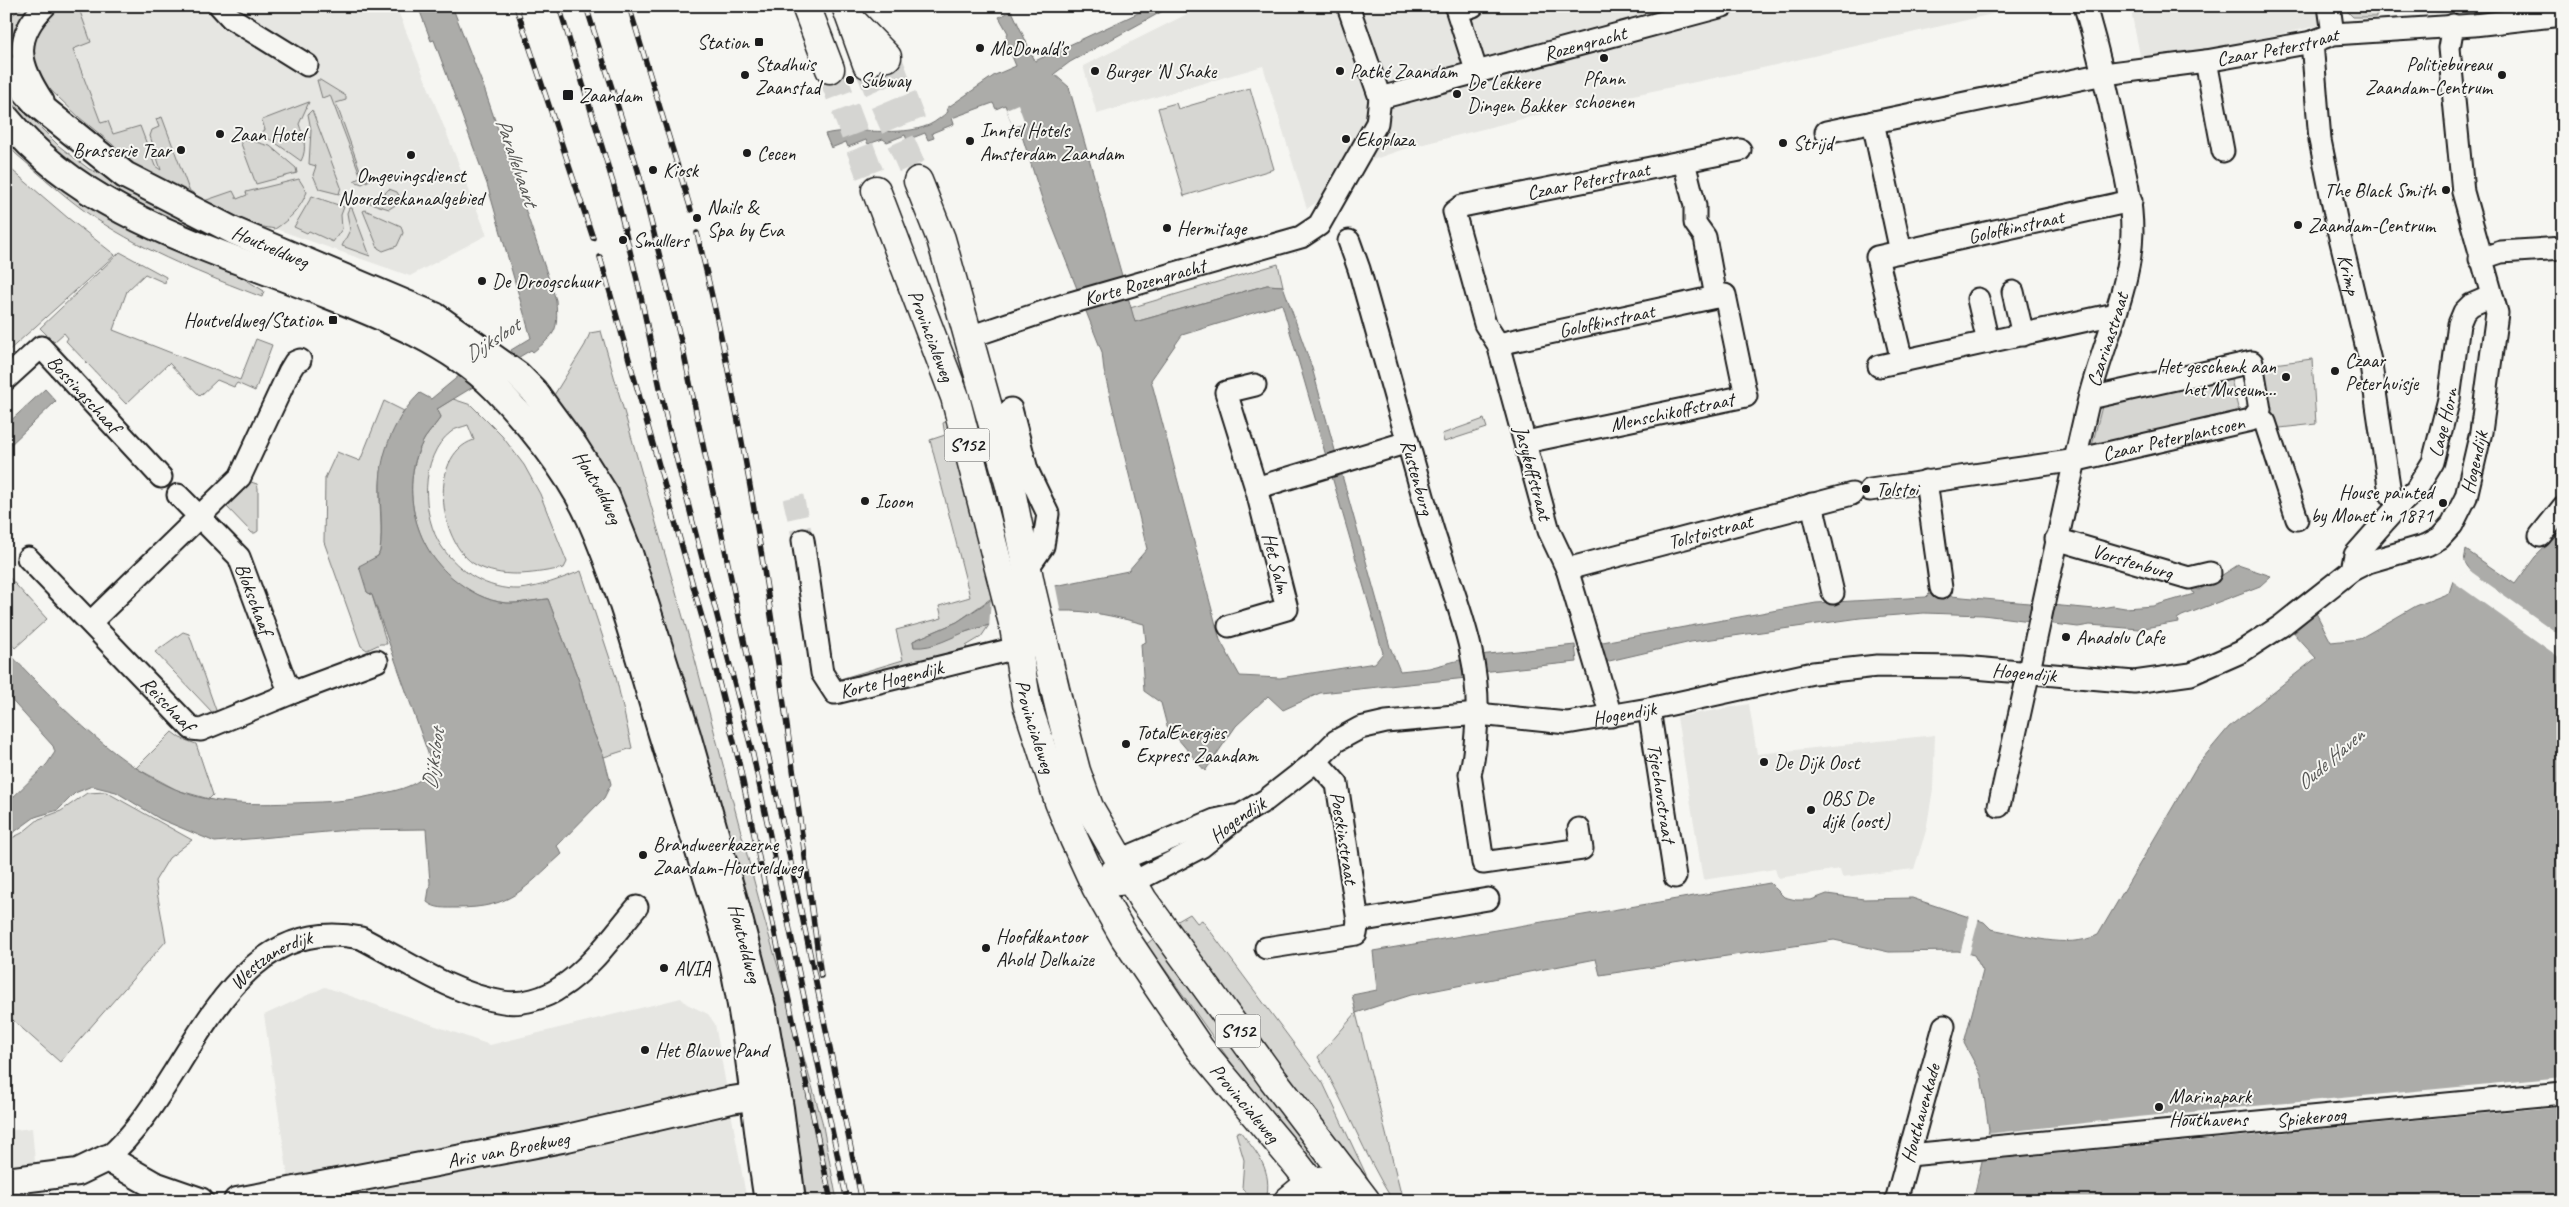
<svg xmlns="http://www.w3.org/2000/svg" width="2569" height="1207" viewBox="0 0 2569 1207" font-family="Caveat,sans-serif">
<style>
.built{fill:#e6e6e2}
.green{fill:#d6d6d2;stroke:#797977}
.water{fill:#acaca9;stroke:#727271;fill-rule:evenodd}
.pier{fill:#f6f6f2}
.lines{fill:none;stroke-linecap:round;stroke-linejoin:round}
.minor-tunnel{stroke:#d5d5d2;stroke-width:21;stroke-dasharray:21 11;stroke-linecap:butt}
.primary-tunnel{stroke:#d5d5d2;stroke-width:28;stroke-dasharray:28 14;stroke-linecap:butt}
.minor-casing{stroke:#1c1c1c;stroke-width:25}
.tertiary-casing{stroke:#1c1c1c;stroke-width:30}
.secondary-casing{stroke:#1c1c1c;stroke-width:31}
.primary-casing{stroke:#1c1c1c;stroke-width:31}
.minor{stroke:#f6f6f2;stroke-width:21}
.tertiary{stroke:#f6f6f2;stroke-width:26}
.secondary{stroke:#f6f6f2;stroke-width:28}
.primary{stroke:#f6f6f2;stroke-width:28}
.rail-casing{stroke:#1c1c1c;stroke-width:5.5}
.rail{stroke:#f6f6f2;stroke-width:4;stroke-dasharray:11;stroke-linecap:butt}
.poi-dot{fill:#1c1c1c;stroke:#f6f6f2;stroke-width:2}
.labels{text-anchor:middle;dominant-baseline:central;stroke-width:4;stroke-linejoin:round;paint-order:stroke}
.shield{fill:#f6f6f2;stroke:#5d5d5c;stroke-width:1}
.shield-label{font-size:19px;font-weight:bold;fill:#1c1c1c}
.poi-label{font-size:20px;fill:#1c1c1c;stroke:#f6f6f2;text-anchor:start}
.street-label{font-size:20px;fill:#1c1c1c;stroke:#f6f6f2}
.water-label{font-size:21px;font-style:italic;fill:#565654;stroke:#f6f6f2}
</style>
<rect width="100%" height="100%" fill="#f6f6f2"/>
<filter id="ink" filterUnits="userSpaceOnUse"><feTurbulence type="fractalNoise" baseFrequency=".02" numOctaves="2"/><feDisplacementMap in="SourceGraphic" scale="10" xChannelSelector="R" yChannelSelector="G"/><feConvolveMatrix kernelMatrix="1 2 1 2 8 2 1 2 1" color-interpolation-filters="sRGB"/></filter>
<g filter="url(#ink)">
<path class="built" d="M57 6H396L487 235 410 276 216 208 84 124 41 65Z
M1203 6H2026L1767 67 1538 115 1404 149 1372 160 1307 209 1263 66 1097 114 1083 66Z
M2130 6H2318L2321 25 2142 65Z
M1749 704 1757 754 1935 735 1933 789 1926 831 1914 869 1842 877 1840 869 1778 878 1775 869 1703 880 1677 717Z
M325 987 490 1045 681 998 687 1004 708 1014 715 1024 747 1201H274L291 1197 264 1015Z
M32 1128 35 1162 6 1166V1131Z"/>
<path class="green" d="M35 6C19 23 13 36 10 59L6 54V20L23 7Z
M55 6H78L91 42 73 49 101 123 108 121 113 134 140 126 155 166 161 170 150 136 152 130 159 127 156 119 162 117 189 190 204 201 233 191 237 199 247 195 246 192 299 179 307 192C300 209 290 219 275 229L241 223 140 173 112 144 80 118 37 77 30 66 36 28Z
M2388 6H2414L2390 8V13L2376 14V17H2353L2347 11Z
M317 80H320L346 96V100L336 103 364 181 374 178 362 184 354 181 361 177 330 95 322 98Z
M1250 88 1274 169 1184 196 1158 108 1176 103 1178 109Z
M6 93 59 146 89 169 374 296 148 215 52 152 6 105Z
M309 102 299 124C303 136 308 148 301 161L273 141 258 134 265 130 262 120Z
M312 110 341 187 339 194 319 189 313 175 316 166 309 164 311 130 308 114Z
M6 132 264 291 262 297C204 275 148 253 96 219 68 200 42 176 16 154L6 143Z
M245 139 270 146 296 168 297 173 256 184 240 141Z
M6 165 68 218 115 255 6 353Z
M389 189 397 192 402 201 389 209 367 202 382 196Z
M312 196 344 207 341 215 342 229 333 242 309 231 307 233 294 227Z
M349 208H352L370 256 342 246 350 230 347 213Z
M365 210 401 226 403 233 397 246 383 251 378 248 363 211Z
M120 252 166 277 165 283 145 274 127 291 113 330 240 380 256 339 272 345 255 391 237 383 234 387 217 380 200 396 169 363 126 404 66 341 68 338 64 333 54 342 40 328Z
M1278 264 1283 286 1267 285 1135 322 1130 308Z
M601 331 693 652 762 911 822 1121 837 1201H803L551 400 585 345 590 333Z
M2312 359 2316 424 2271 429 2258 366Z
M2230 375 2240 416 2091 450 2102 406Z
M453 399 471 405 502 436 524 465 540 494 567 562 564 568C536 573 507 579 480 567 439 550 426 455 474 440L468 425C463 427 455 428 451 432 419 456 421 517 442 547 459 572 488 590 519 589 541 587 560 579 581 571L616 677 632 748 604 757 590 724 579 681 548 599C534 600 519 604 506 603 486 601 469 591 454 580 414 548 398 484 425 438 430 431 436 424 441 417L437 409Z
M384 401 404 411C391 433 381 458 380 485 379 507 383 529 380 551L378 556 363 565 367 592 372 595 387 644H380L367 650 361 646 324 542 325 478 337 452 360 461Z
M952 419 993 597 957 622 913 641 914 647 989 625 981 637 966 646 967 649 848 680 840 679 903 660 896 630 942 618 939 606 970 597 930 440 945 435 943 423Z
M1484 419 1487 428 1444 442 1442 434Z
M251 482 257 484 258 488V531L255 533H252L226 506Z
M6 574 47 619 15 648 6 638Z
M183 632 189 634 217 713 212 712 155 652Z
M172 732 180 738 196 744 213 795 209 799 177 790 136 768Z
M106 792 192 840 169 858 155 881 166 941 60 1062 6 1014V841L22 833 39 819 61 811 87 793Z
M1190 914 1197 923 1202 920 1323 1083 1369 1181 1366 1183 1176 922Z
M1156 937 1318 1161 1312 1168 1242 1078 1159 961 1142 947Z
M1356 1013 1400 1190 1409 1201H1393C1364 1155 1346 1104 1318 1057Z
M1240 1131C1258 1155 1273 1169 1266 1201H1254L1242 1188 1244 1160 1236 1133Z"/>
<path class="water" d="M418 6H452L484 88 556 300C558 331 557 333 533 352L531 350 516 359 511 350 531 338 487 184 434 40 431 41Z
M1153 6H1172L1070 62 1054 74 1069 87 1135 322 1267 285 1283 286 1312 368 1390 647 1400 671 1429 668 1479 655 1575 645 1577 662 1481 672 1467 678 1320 693 1283 710 1268 696 1236 726 1205 771 1167 726 1161 703 1144 691 1141 644 1146 642 1144 624C1117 617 1089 610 1061 611 1036 612 996 623 971 630 952 636 934 649 914 647L913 641 957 622 992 599 1128 571 1147 549 1104 371 1102 352 1044 205 1022 136 1017 137 1005 105 996 109 993 103 952 118 954 124 932 133 934 138 928 140 925 133 907 140 905 135 887 142 883 139 868 144 866 140 848 147 846 142 831 148 825 134C857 126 899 138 929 125 936 122 942 116 948 112L947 108 995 75 1016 66 1005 39 1008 33 999 17 1012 11 1035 61ZM1282 304 1383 653 1375 663 1280 678 1240 676 1220 640 1151 380 1182 335Z
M460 375 491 376 437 409 441 417C436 424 430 431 425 438 398 483 414 548 454 579 469 591 486 601 506 603 519 604 534 600 548 599L579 681 590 724 604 757 611 784 604 798 557 846 562 854C523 889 513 908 456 908 446 908 435 909 427 902L430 883 426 829 349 830 215 842 160 819 116 792 92 786 75 793 58 810 35 817 6 838V804L47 764 55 752 53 746 6 694V650C57 703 130 782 203 798 233 805 264 804 294 803 318 802 341 802 365 797 387 792 421 789 431 767L429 756 372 595 367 592 359 566 378 556 380 551C383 530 380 508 380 486 380 452 396 416 420 393L431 399Z
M45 389 56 401 6 449V425Z
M2563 530V1201H1973L1989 1130 1981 1075 1964 1043 1983 971 1974 955 1958 951 1889 952 1834 940 1600 975 1596 959 1411 995 1356 1013 1352 995 1377 990 1373 951 1770 883 1784 897 1796 900H1811L1827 894 1864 899 1912 898 1984 922 1991 929C2025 935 2066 950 2098 935L2198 764 2229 727 2316 658 2293 633 2316 613 2331 642 2359 639 2416 606 2449 593 2453 581 2472 573 2464 561 2466 550 2515 584 2535 557Z
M2238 565 2271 576 2260 586 2182 616 2177 619 2178 622 2139 629 2090 625 2078 627 1983 615 1924 613 1860 618 1691 642 1592 665 1586 645 1816 603 1926 597 1929 594 2095 609 2113 606 2125 608 2153 606 2194 594 2192 590 2195 588 2199 590Z"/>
<path class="pier" d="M1018 104 1025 123 1013 127 1006 109Z
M2462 553 2466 566 2473 573 2563 637V660L2451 580 2468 572 2461 562Z
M1055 583 1061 613 989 628 991 597Z
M1970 915 1979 918 1969 956 1960 954Z
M2563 1077V1106L1980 1161 1986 1134 2138 1117Z"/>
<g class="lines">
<path class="minor-tunnel" d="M793 497 803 540"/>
<path class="primary-tunnel" d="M887 57 915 131
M867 64 918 181
M830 69 876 190"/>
<g class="minor-casing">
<g id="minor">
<path d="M220 6 231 18 307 65"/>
<path d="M1473 6 1457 11 1477 73"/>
<path d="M2329 6 2333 34"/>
<path id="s1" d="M2312 42 2320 140 2338 229 2371 365 2390 493 2399 505"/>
<path d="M2206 61 2223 151"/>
<path id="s2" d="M1380 98 1723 6"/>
<path d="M43 101C19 65 12 39 45 6"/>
<path d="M1873 122 1901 252"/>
<path id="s3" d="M1826 132 2104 74 2206 61 2312 42 2333 34 2474 25 2563 15"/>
<path d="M1684 162 1695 206V223L1705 237 1716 297"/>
<path id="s4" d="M1349 241 1359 269C1382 353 1407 437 1430 521 1452 595 1484 653 1476 733 1475 747 1474 761 1470 774L1483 863 1582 849 1579 829"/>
<path d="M2480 259 2501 252 2563 248"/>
<path d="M2013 292 2023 335"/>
<path d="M1978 299 1988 342"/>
<path id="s5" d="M969 337 1067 304 1301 237 1319 225 1377 123 1380 98 1348 6"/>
<path id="s6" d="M1498 344 1725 295 1746 396 1526 442"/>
<path id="s7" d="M1902 361 1877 257 2131 201"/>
<path d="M1879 366 2115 314"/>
<path id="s8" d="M6 379 41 347 161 477"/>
<path d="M1011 409 1027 470 1048 514 1043 546 1027 569"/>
<path d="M2256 414 2265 422 2297 519"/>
<path d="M1926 481 1941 588"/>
<path d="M1256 488 1408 442"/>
<path id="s9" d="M1870 490 2077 460 2251 420 2260 410 2252 362 2090 398"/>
<path id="s10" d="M178 495 239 557 285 681 294 692"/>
<path d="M1812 504 1833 593"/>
<path d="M2540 536 2563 507"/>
<path id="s11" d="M2056 539 2189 578 2210 573"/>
<path id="s12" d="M803 540 822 673 835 693 1033 644"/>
<path id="s13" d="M28 558 192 729 201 730 294 692 377 661"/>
<path id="s14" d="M1567 569 1852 494"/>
<path id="s15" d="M2352 570 2355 555 2399 505 2416 490 2433 462 2449 399 2459 324 2464 312 2471 305 2492 296"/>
<path d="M91 622 240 477 289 372 295 362 300 360"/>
<path d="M1229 626 1287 609 1256 488 1226 392 1255 385"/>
<path id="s16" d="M1649 709 1675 877"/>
<path id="s17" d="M1611 716 1567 569 1549 531 1498 344 1485 324 1454 212 1462 206 1740 150"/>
<path id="s18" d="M1999 806C2030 671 2057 535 2089 399 2102 347 2131 286 2132 232 2132 201 2125 172 2118 142 2109 97 2098 51 2085 6"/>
<path d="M1110 872 1120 862 1132 855 1215 820 1234 816"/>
<path id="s19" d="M1096 887 1132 883 1201 847 1242 814 1266 800 1316 761 1336 741 1360 728 1386 722 1478 714 1567 723 1649 709 1813 673 1877 666 1963 667 2134 682 2191 674 2241 652 2281 626 2352 570 2368 562 2427 545 2440 538 2452 525 2466 497 2481 432 2497 313 2463 192 2449 48 2453 25"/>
<path d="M1358 921 1488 899"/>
<path d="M1266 948 1356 934 1358 921 1337 784 1316 761"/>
<path id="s20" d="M1909 1155 2563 1093"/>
<path id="s21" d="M107 1158C189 1091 223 909 361 938 404 960 454 995 503 1002 522 1005 546 998 561 987 591 968 614 934 637 907"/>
<path id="s22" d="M1896 1201 1944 1026"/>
</g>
</g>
<g class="tertiary-casing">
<g id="tertiary">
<path id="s23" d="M6 69 37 104 125 175 234 231 435 316 518 375 533 390 575 447 606 496 629 553 687 735 736 907 763 1011 780 1108 792 1201"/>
<path d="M6 118C86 217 215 249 328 295 384 317 451 344 495 388 530 424 569 472 590 518 621 587 640 662 662 734 686 811 711 887 733 963 750 1042 755 1122 768 1201"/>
<path d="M6 1181 78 1172 107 1158 154 1185 200 1201"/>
<path id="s24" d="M237 1201 567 1138 731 1100 770 1094"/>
</g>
</g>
<g class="secondary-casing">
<path id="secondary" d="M1288 1201 1311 1182 1348 1177"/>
</g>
<g class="primary-casing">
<g id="primary">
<path d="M806 6 830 69"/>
<path d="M846 6 867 64"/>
<path d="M855 24 887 57"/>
<path d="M918 181 941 239 1010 486 1031 588 1061 714 1076 771 1089 807 1143 900 1272 1078 1366 1201"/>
<path id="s25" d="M876 190 955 397 1014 627 1027 704 1059 802 1074 839 1096 887 1125 938 1200 1049 1298 1166 1325 1201"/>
</g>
</g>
<use href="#minor" class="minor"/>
<use href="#tertiary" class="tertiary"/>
<use href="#secondary" class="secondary"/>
<use href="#primary" class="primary"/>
<g class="rail-casing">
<path id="rail" d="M516 6 593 238
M559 6 614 186 640 292 668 426 753 755 847 1201
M586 6 638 170 682 345 862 1201
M629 6 691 210
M697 233C758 477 787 727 821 976
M600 257 707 635 738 758 831 1201"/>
</g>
<use href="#rail" class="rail"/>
</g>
</g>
<g class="poi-dot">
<rect x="754" y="37" width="10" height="10" rx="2.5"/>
<circle cx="980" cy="48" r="5"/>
<circle cx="1604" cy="58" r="5"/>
<circle cx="1095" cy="71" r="5"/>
<circle cx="1340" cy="71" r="5"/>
<circle cx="745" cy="75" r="5"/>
<circle cx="2502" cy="75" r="5"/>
<circle cx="850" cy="80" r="5"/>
<circle cx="1457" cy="94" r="5"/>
<rect x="562" y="89" width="12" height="12" rx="2.5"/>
<circle cx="220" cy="134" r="5"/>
<circle cx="1346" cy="139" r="5"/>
<circle cx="970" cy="141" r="5"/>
<circle cx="1783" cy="143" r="5"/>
<circle cx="181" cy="150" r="5"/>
<circle cx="747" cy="153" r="5"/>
<circle cx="411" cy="155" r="5"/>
<circle cx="653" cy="170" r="5"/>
<circle cx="2446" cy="190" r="5"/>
<circle cx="697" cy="218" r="5"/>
<circle cx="2298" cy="225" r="5"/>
<circle cx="1167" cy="228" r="5"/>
<circle cx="623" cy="240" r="5"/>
<circle cx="482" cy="281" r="5"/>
<rect x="328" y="315" width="10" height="10" rx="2.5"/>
<circle cx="2335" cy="371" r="5"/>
<circle cx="2286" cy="377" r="5"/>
<circle cx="1866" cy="489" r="5"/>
<circle cx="865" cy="501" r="5"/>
<circle cx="2443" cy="503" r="5"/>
<circle cx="2066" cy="637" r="5"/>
<circle cx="1126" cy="744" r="5"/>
<circle cx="1764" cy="762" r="5"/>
<circle cx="1811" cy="810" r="5"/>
<circle cx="643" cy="855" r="5"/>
<circle cx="986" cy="948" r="5"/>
<circle cx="664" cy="968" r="5"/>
<circle cx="645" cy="1050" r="5"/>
<circle cx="2159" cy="1107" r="5"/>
</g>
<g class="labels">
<g class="shield">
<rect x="944.5" y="428.5" width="45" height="33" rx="4"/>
<rect x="1215.5" y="1014.5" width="45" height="33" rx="4"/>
</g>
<g class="shield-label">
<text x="967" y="445">S152</text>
<text x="1238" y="1031">S152</text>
</g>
<g class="poi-label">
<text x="749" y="42" text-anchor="end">Station</text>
<text x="990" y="48">McDonald's</text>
<text x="755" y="64">Stadhuis<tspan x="755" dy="23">Zaanstad</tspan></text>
<text x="2492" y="64" text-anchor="end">Politiebureau<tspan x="2492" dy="23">Zaandam-Centrum</tspan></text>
<text x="1105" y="71">Burger 'N Shake</text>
<text x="1350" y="71">Pathé Zaandam</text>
<text x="1604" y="78" text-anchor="middle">Pfann<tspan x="1604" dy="23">schoenen</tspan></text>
<text x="860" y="80">Subway</text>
<text x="1467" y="82">De Lekkere<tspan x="1467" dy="23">Dingen Bakker</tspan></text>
<text x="579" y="95">Zaandam</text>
<text x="980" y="130">Inntel Hotels<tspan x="980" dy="23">Amsterdam Zaandam</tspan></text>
<text x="230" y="134">Zaan Hotel</text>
<text x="1356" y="139">Ekoplaza</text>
<text x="1793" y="143">Strijd</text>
<text x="171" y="150" text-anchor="end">Brasserie Tzar</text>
<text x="757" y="153">Cecen</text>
<text x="663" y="170">Kiosk</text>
<text x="411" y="175" text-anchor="middle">Omgevingsdienst<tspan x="411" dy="23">Noordzeekanaalgebied</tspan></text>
<text x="2436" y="190" text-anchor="end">The Black Smith</text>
<text x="707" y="207">Nails &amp;<tspan x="707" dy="23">Spa by Eva</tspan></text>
<text x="2308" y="225">Zaandam-Centrum</text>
<text x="1177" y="228">Hermitage</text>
<text x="633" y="240">Smullers</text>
<text x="492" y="281">De Droogschuur</text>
<text x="323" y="320" text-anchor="end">Houtveldweg/Station</text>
<text x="2345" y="360">Czaar<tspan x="2345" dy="23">Peterhuisje</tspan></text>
<text x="2276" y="366" text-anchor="end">Het geschenk aan<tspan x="2276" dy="23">het Museum...</tspan></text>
<text x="1876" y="489">Tolstoi</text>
<text x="2433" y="492" text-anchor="end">House painted<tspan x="2433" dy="23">by Monet in 1871</tspan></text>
<text x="875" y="501">Icoon</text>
<text x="2076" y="637">Anadolu Cafe</text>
<text x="1136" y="732">TotalEnergies<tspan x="1136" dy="23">Express Zaandam</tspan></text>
<text x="1774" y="762">De Dijk Oost</text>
<text x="1821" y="798">OBS De<tspan x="1821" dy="23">dijk (oost)</tspan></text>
<text x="653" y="844">Brandweerkazerne<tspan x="653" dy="23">Zaandam-Houtveldweg</tspan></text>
<text x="996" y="936">Hoofdkantoor<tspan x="996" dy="23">Ahold Delhaize</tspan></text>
<text x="674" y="968">AVIA</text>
<text x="655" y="1050">Het Blauwe Pand</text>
<text x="2169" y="1096">Marinapark<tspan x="2169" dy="23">Houthavens</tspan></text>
</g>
<g class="street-label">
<text stroke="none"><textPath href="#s2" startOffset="212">Rozengracht</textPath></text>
<text stroke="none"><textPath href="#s3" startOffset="460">Czaar Peterstraat</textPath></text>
<text stroke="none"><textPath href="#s17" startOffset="668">Czaar Peterstraat</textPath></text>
<text stroke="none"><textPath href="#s7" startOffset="249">Golofkinstraat</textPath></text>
<text stroke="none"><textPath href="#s23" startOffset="322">Houtveldweg</textPath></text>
<text stroke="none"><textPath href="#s1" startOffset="236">Krimp</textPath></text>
<text stroke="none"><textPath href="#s5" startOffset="184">Korte Rozengracht</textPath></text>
<text stroke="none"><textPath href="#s6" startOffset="111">Golofkinstraat</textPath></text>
<text stroke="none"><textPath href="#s25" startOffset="156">Provincialeweg</textPath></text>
<text stroke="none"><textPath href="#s18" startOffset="479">Czarinastraat</textPath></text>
<text stroke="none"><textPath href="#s8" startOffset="111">Bossingschaaf</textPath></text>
<text transform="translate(1672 412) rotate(-12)">Menschikoffstraat</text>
<text stroke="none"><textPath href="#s15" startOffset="178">Lage Horn</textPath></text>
<text stroke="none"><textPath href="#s9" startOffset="308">Czaar Peterplantsoen</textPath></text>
<text stroke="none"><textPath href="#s19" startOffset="1524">Hogendijk</textPath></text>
<text transform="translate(1533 473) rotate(75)">Jasykoffstraat</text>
<text stroke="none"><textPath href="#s4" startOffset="246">Rustenburg</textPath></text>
<text stroke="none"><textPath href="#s23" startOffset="741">Houtveldweg</textPath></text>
<text stroke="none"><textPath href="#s14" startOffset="148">Tolstoistraat</textPath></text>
<text stroke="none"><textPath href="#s11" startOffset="80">Vorstenburg</textPath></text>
<text transform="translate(1276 563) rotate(76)">Het Salm</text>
<text stroke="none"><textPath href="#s10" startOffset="131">Blokschaaf</textPath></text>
<text stroke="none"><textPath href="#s19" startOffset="985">Hogendijk</textPath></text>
<text stroke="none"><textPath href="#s12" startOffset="216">Korte Hogendijk</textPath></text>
<text stroke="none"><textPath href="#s13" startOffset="202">Reischaaf</textPath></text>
<text stroke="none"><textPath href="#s19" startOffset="580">Hogendijk</textPath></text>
<text stroke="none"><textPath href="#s25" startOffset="561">Provincialeweg</textPath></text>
<text stroke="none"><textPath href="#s16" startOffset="85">Tsjechovstraat</textPath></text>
<text stroke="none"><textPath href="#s19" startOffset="160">Hogendijk</textPath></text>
<text transform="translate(1344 838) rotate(81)">Poeskinstraat</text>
<text stroke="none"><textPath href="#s23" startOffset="1221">Houtveldweg</textPath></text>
<text stroke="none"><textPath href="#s21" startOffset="261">Westzanerdijk</textPath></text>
<text stroke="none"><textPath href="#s25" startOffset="996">Provincialeweg</textPath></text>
<text stroke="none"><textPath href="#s22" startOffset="91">Houthavenkade</textPath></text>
<text stroke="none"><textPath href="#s20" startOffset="404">Spiekeroog</textPath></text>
<text stroke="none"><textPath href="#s24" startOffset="276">Aris van Broekweg</textPath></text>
</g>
<g class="water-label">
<text transform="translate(517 162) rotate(71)">Parallelvaart</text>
<text transform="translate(492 340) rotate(-33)">Dijksloot</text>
<text transform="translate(433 759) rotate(-82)">Dijksloot</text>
<text transform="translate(2330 759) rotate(-41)">Oude Haven</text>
</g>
</g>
<rect width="2569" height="1207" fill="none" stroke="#f6f6f2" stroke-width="25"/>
<rect x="12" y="12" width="2544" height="1182" fill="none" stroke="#1c1c1c" stroke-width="2" filter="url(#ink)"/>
</svg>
